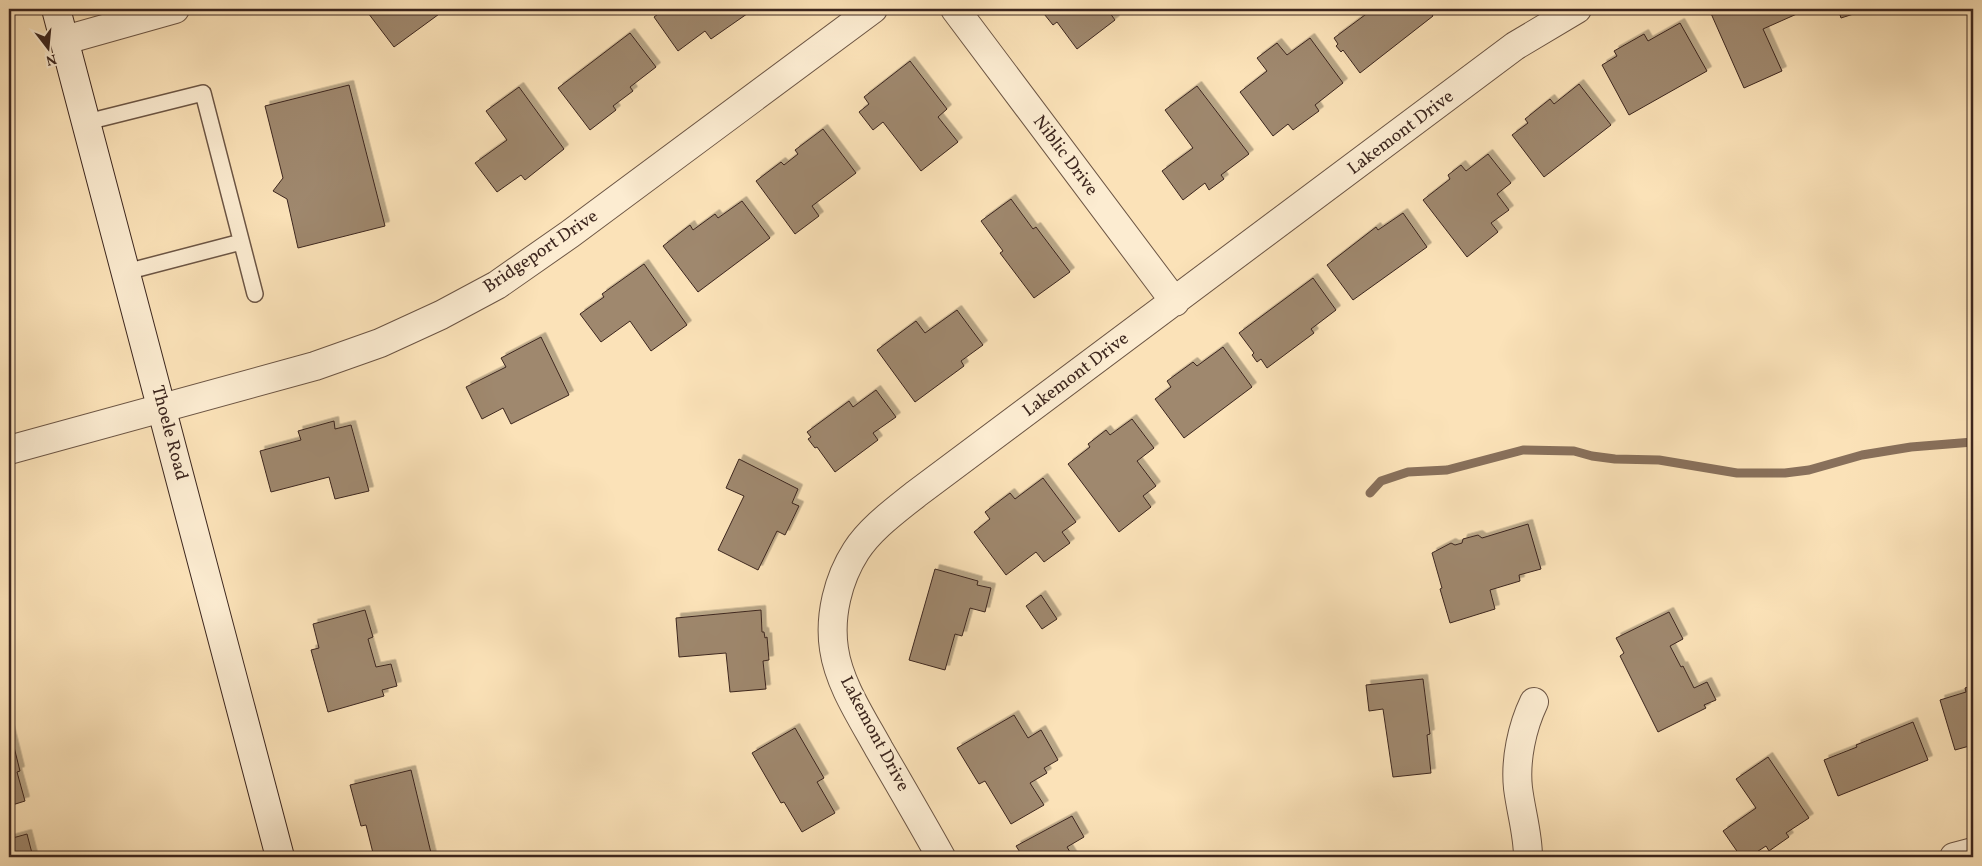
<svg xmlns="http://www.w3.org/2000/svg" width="1982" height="866" viewBox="0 0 1982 866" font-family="Vollkorn,serif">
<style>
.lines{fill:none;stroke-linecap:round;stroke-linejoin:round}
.stream{stroke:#88705b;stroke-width:9}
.building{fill:#9f886e;stroke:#3c261e;filter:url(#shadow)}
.service-casing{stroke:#6c5544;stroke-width:18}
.minor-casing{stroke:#6c5544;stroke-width:30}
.secondary-casing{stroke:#3c261e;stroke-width:30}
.service{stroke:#fcecd1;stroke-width:15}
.minor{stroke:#fcecd1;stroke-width:28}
.secondary{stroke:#fcecd1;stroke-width:28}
.labels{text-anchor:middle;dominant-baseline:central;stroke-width:5;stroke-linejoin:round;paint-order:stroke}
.street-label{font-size:18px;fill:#3c261e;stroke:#fcecd1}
</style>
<defs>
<filter id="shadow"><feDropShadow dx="4.5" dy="-4.5" stdDeviation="0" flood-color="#0004"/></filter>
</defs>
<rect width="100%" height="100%" fill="#fbe2b8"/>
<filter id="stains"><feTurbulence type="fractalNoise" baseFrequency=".004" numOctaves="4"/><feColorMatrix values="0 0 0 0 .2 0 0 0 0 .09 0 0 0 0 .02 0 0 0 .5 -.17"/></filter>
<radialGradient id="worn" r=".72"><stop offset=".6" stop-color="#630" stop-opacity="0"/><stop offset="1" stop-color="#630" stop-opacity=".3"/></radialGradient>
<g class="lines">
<path class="stream" d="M1370 493 1381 481 1408 472 1447 470 1523 450 1574 451 1592 456 1615 459 1659 460 1737 473H1785L1809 470 1862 455 1911 447 1973 442"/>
</g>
<path class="building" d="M365 9H446L394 47Z
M665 9H754L711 39 705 31 678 51 654 17Z
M1040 9H1107L1115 20 1077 49 1057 22 1053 25Z
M1373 9H1427L1433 16 1360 73 1343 50 1341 52 1336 46 1338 44 1334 38Z
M1709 9H1797L1799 13 1763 29 1782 71 1744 88Z
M1838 9H1869L1841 18Z
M1680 23 1707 71 1629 115 1602 65 1617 56 1614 51 1644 34 1648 41Z
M630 33 656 67 630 87 633 91 613 106 616 110 590 130 558 88Z
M1310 38 1343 83 1315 105 1319 111 1293 130 1288 124 1273 136 1240 92 1267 71 1257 58 1277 43 1287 55Z
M910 61 947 109 938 117 958 142 921 171 883 122 873 130 859 112 869 104 864 97Z
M1579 84 1611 125 1544 177 1512 135 1528 123 1525 119 1550 99 1554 104Z
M349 85 385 226 298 248 287 199 273 191 283 178 265 106Z
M1197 86 1249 154 1221 175 1224 179 1209 190 1205 183 1183 200 1162 171 1193 148 1165 110Z
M519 87 564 149 525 180 521 175 497 192 475 163 507 140 486 111Z
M823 129 856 173 812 206 819 216 795 234 756 181 781 162 784 165 798 154 795 150Z
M1488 154 1511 183 1497 194 1509 210 1491 223 1498 232 1467 257 1423 200 1450 179 1448 175 1461 165 1466 171Z
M1011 199 1033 229 1036 227 1070 272 1034 298 1000 253 1003 251 981 221Z
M742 201 770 238 698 292 663 246 690 225 693 230 715 214 718 218Z
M1403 213 1427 247 1353 300 1327 265 1376 227 1378 230Z
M644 264 687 325 651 351 630 321 601 342 580 314 604 297 602 294Z
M1313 278 1336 310 1311 329 1314 333 1267 368 1261 359 1257 362 1252 355 1254 353 1239 333Z
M957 310 983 345 961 361 964 366 915 402 877 350 916 321 925 333Z
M541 337 569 395 511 424 503 408 482 419 466 387 506 367 501 358Z
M1223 347 1252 387 1184 438 1155 399 1171 387 1167 381 1193 362 1197 366Z
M876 390 896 417 873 433 878 440 835 472 817 447 815 448 808 439 811 437 807 432 849 401 853 407Z
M1132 419 1154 448 1137 461 1156 486 1143 496 1151 507 1119 532 1068 464 1090 447 1088 444 1106 430 1110 435Z
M334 421 335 429 351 425 369 491 335 499 329 477 271 492 260 451 301 440 298 431Z
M739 459 798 489 792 503 799 506 785 535 777 531 758 570 718 550 744 496 726 488Z
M1043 478 1076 522 1062 532 1070 543 1044 562 1036 552 1006 575 974 532 990 519 985 512 1010 493 1015 499Z
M1528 524 1541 569 1519 575 1520 581 1490 590 1495 609 1450 623 1440 589 1442 588 1432 553 1451 543 1455 545 1462 543 1463 539 1478 535 1482 538Z
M935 569 978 581 977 585 991 588 985 612 970 608 962 636 955 634 945 670 909 660Z
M1041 595 1057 619 1042 629 1026 606Z
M365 610 373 637 368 639 376 667 391 664 397 686 382 690 384 696 328 712 311 650 319 648 313 624Z
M761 610 762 632H764L765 638 767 637 769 660 763 661 766 689 730 692 726 653 679 657 676 618Z
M1669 612 1683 639 1670 646 1681 667 1683 666 1694 688 1707 682 1716 700 1704 705 1706 708 1658 732 1620 656 1624 653 1616 638Z
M1423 679 1430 734 1427 735 1431 773 1393 777 1383 709 1369 711 1366 685Z
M1973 685V745L1955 750 1940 700 1966 692 1965 688Z
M1014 715 1028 738 1041 730 1058 760 1044 768 1047 773 1030 783 1044 805 1011 824 985 781 979 784 957 748Z
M1913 722 1928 760 1838 796 1824 760 1857 747 1856 745Z
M9 727 20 771 17 772 25 801 9 806Z
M795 728 824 778 817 782 835 813 802 832 784 802 781 803 752 753Z
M1768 757 1809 818 1786 833 1789 837 1769 851 1766 846 1749 857H1741L1723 831 1756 808 1736 779Z
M411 770 432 857H374L366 825 361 826 350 785Z
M1072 816 1084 837 1067 847 1073 857H1023L1016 846Z
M27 834 33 857H9V839Z"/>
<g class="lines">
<g class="service-casing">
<path id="service" d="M87 122 203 93 255 294
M126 272 241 242"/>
</g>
<g class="minor-casing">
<path id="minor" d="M955 9 1175 302
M65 40 175 9
M9 450 315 366 380 343 441 315 497 285 570 234 873 9
M941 857C921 821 900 785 879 749 862 718 839 684 834 649 829 616 838 579 856 551 871 528 895 511 916 494L1515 46 1577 9
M1528 857C1528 834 1521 812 1518 788 1515 760 1522 727 1534 702
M1954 857 1973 852"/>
</g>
<g class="secondary-casing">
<path id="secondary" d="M56 9 280 857"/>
</g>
<use href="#service" class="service"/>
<use href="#minor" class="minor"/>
<use href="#secondary" class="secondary"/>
</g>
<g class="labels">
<g class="street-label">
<text transform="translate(1401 133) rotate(-37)">Lakemont Drive</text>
<text transform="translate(1065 156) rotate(53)">Niblic Drive</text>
<text transform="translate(541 252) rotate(-34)">Bridgeport Drive</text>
<text transform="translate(1076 375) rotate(-37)">Lakemont Drive</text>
<text transform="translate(169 433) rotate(75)">Thoele Road</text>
<text transform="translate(874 734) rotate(62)">Lakemont Drive</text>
</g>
</g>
<rect width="1982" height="866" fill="none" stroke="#fbe2b8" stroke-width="30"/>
<rect x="10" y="10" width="1962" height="846" fill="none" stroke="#3c261e" stroke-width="2.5"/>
<rect x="15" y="15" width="1952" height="836" fill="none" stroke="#3c261e"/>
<g transform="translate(48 48) rotate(164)" stroke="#fcecd1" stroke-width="4" paint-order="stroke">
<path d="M0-4L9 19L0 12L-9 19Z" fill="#3c261e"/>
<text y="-8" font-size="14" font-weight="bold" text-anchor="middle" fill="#3c261e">N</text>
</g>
<rect width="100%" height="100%" filter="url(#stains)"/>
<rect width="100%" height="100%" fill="url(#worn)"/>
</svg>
